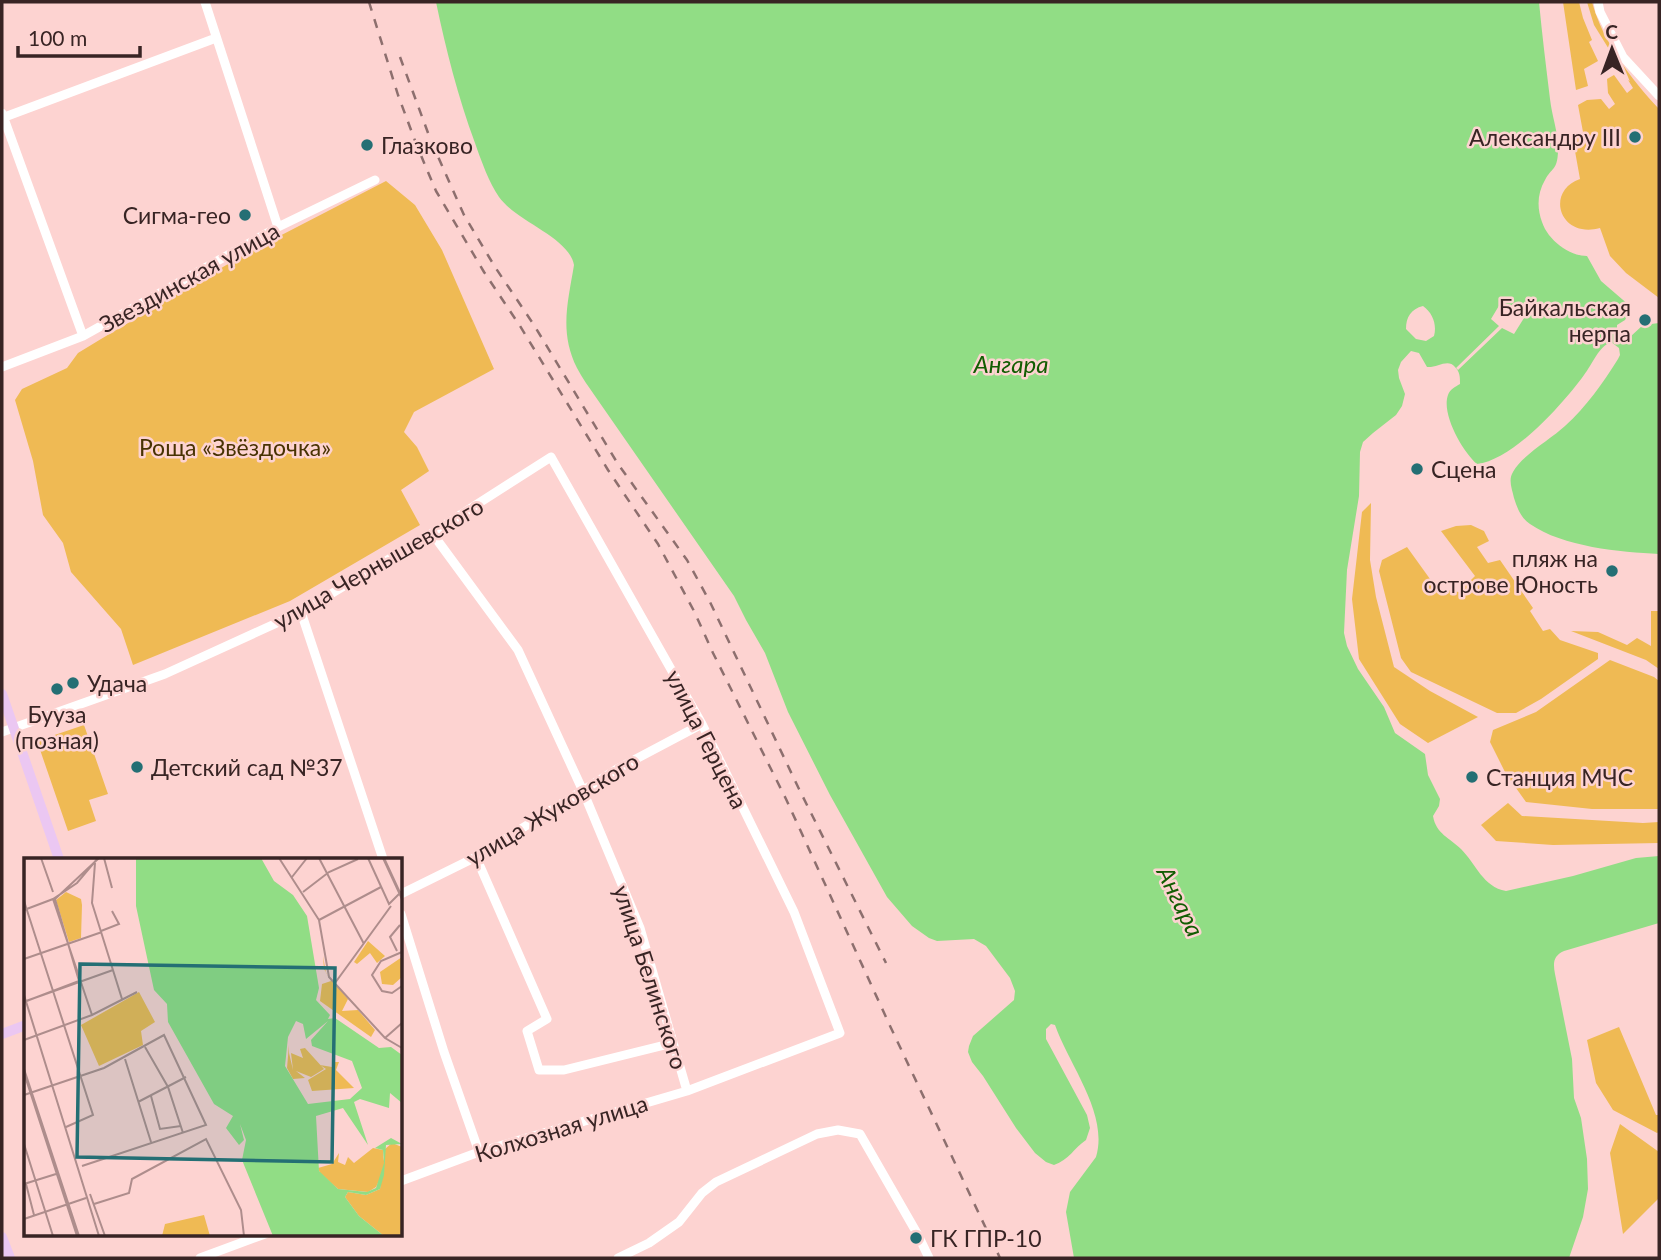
<svg xmlns="http://www.w3.org/2000/svg" width="1661" height="1260" viewBox="0 0 1661 1260" font-family="Lato,sans-serif">
<style>
.green{fill:#efba54}
.water{fill:#91dd85;fill-rule:evenodd}
.pier{fill:#fdd3d1}
.lines{fill:none;stroke-linecap:round;stroke-linejoin:round}
.minor{stroke:#fff;stroke-width:9}
.major{stroke:#ebc7f2;stroke-width:10}
.rail{stroke:#8d6f6e;stroke-width:2.5;stroke-dasharray:9 9;stroke-linecap:butt}
.poi-dot{fill:#246f74;stroke:#fdd3d1;stroke-width:2.5}
.labels{text-anchor:middle;dominant-baseline:central;stroke-width:5;stroke-linejoin:round;paint-order:stroke}
.poi-label{font-size:23px;fill:#382424;stroke:#fdd3d1;text-anchor:start}
.street-label{font-size:23px;fill:#382424;stroke:#fdd3d1}
.park-label{font-size:23px;fill:#483202;stroke:#fdd3d1}
.water-label{font-size:24px;font-style:italic;fill:#125d02;stroke:#fdd3d1}
.inset-road{fill:none;stroke:#ae8d8c;stroke-width:2}
.view{fill:#246f74;fill-opacity:0.15;stroke:#246f74;stroke-width:3.5}
.inset-edge{fill:none;stroke:#382424;stroke-width:3.5}
</style>
<rect width="100%" height="100%" fill="#fdd3d1"/>
<path class="green" d="M1563 2H1579L1583 18 1592 40 1589 42 1598 61 1584 69 1588 86 1576 90Z
M1587 2H1592C1603 42 1631 79 1659 109V298L1626 273 1610 256 1600 228C1559 239 1545 191 1580 179L1573 140 1583 132 1578 105 1587 100 1601 99 1609 109 1615 104 1608 93 1607 79 1614 75 1627 93 1633 88 1594 25Z
M386 181 415 205 442 250 494 369 414 412 404 432 417 447 429 471 401 490 420 525 290 601 133 665 121 629 71 572 63 543 43 515 33 461 15 400 22 389 67 368 78 353 101 339 245 254Z
M1371 503 1370 560 1376 597 1394 667 1430 691 1478 717 1428 743 1400 724 1359 659 1352 599 1362 512Z
M1471 525 1484 531 1489 541 1477 547 1488 563 1500 560 1533 608 1530 611 1543 631 1550 629 1560 640 1598 653V659L1541 699 1516 713H1497L1411 672 1401 658 1379 571 1382 560 1407 547 1430 579 1439 589 1459 592 1475 576 1441 531 1456 526Z
M1651 611H1659V669L1646 660 1571 631 1598 632 1627 645 1637 638 1651 646Z
M1610 660 1654 677 1659 681V809H1592L1526 802 1506 774 1490 742 1493 730 1536 712Z
M84 725 108 794 89 800 96 821 68 831 37 741Z
M1508 803 1522 816 1643 823 1659 822V843L1553 845 1496 841 1481 825Z
M1619 1027 1656 1115H1659V1132L1657 1133 1613 1110 1596 1083 1587 1040Z
M1620 1124 1659 1152V1198L1623 1234 1610 1153Z"/>
<path class="water" d="M436 2H1539C1542 34 1546 66 1550 99 1552 117 1559 134 1558 152 1557 171 1552 167 1545 180 1537 194 1537 208 1542 222 1548 240 1569 256 1587 256L1601 281 1630 306 1631 308 1625 320 1617 325V328L1619 332 1630 337 1643 325 1659 323V554C1620 552 1563 547 1530 524 1521 518 1517 508 1514 498 1512 489 1508 480 1513 472 1521 456 1551 439 1565 426 1586 407 1603 383 1618 359L1620 355 1619 348 1611 342C1599 346 1592 365 1584 375 1563 404 1513 460 1477 464 1463 452 1441 414 1448 395 1450 389 1455 387 1460 384 1460 377 1460 372 1455 367 1448 358 1437 368 1427 367L1419 353 1411 351 1401 362 1398 370 1399 378 1405 394 1402 406 1396 415 1373 433 1363 442 1360 452 1359 496 1347 570 1344 633 1347 646 1358 669 1384 707 1395 733 1425 754 1428 775 1440 799 1439 806 1433 816C1436 834 1450 838 1461 849 1476 864 1483 887 1506 891L1573 876 1636 858 1659 856V923L1564 951C1553 956 1553 963 1555 974L1572 1059 1574 1098 1581 1118 1587 1159 1588 1189 1583 1217 1569 1258H1074L1066 1212 1070 1192 1096 1157C1109 1114 1069 1065 1055 1025L1051 1024 1046 1029V1039L1087 1115 1090 1128 1086 1140C1074 1148 1069 1160 1054 1165L1046 1162 1035 1153 1016 1128 983 1076 972 1062 968 1052 969 1046 973 1036 1014 1000 1015 991 1010 978 986 946 974 939 937 941 929 938 912 926 887 897 830 795 788 712 765 653 746 620 734 596 595 396C589 387 582 378 577 368 559 332 568 302 574 265 569 237 517 222 499 197 489 183 481 160 475 143 458 97 446 50 436 2ZM1423 306C1433 313 1437 325 1434 336L1426 341 1416 339 1406 329C1406 317 1411 309 1423 306Z"/>
<path class="pier" d="M1500 304 1524 318 1514 334 1502 328 1458 370 1456 368 1499 326 1491 319Z"/>
<g class="lines">
<path class="minor" d="M205 2 278 227
M1598 2 1600 12 1623 57 1659 96
M2 113 83 336
M2 118 216 38
M2 367 83 336 278 227 375 180
M432 533 518 650 583 791 640 928 687 1091
M301 612 383 859
M2 732 165 674 301 612 432 533 551 457 702 724 794 912 840 1033 687 1091 479 1152 401 1181
M476 857 547 1019 527 1031 539 1070H564L673 1043
M401 894 476 857 617 769 702 724
M401 914 444 1052 479 1152
M200 1258 265 1234
M618 1258 649 1243 679 1222 702 1193 716 1182 817 1134 838 1130 860 1134 918 1235 929 1258"/>
<path class="major" d="M2 694 59 859
M2 1034 26 1025
M2 1237 10 1258"/>
<path class="rail" d="M369 2 398 95 417 146 436 191 484 272 520 326 608 470 658 544 694 611 713 653 786 799 891 1028 1000 1258
M400 57 431 141 464 215 495 267 534 325 618 464 687 560 710 602 799 789 886 963"/>
</g>
<g class="poi-dot">
<circle cx="1635" cy="137" r="7"/>
<circle cx="367" cy="145" r="7"/>
<circle cx="245" cy="215" r="7"/>
<circle cx="1645" cy="320" r="7"/>
<circle cx="1417" cy="469" r="7"/>
<circle cx="1612" cy="571" r="7"/>
<circle cx="73" cy="683" r="7"/>
<circle cx="57" cy="689" r="7"/>
<circle cx="137" cy="767" r="7"/>
<circle cx="1472" cy="777" r="7"/>
<circle cx="916" cy="1238" r="7"/>
</g>
<g class="labels">
<g class="poi-label">
<text x="1621" y="137" text-anchor="end">Александру III</text>
<text x="381" y="145">Глазково</text>
<text x="231" y="215" text-anchor="end">Сигма-гео</text>
<text x="1631" y="307" text-anchor="end">Байкальская<tspan x="1631" dy="26">нерпа</tspan></text>
<text x="1431" y="469">Сцена</text>
<text x="1598" y="558" text-anchor="end">пляж на<tspan x="1598" dy="26">острове Юность</tspan></text>
<text x="87" y="683">Удача</text>
<text x="57" y="714" text-anchor="middle">Бууза<tspan x="57" dy="26">(позная)</tspan></text>
<text x="151" y="767">Детский сад №37</text>
<text x="1486" y="777">Станция МЧС</text>
<text x="930" y="1238">ГК ГПР-10</text>
</g>
<g class="street-label">
<text transform="translate(189 277) rotate(-29)">Звездинская улица</text>
<text transform="translate(378 563) rotate(-30)">улица Чернышевского</text>
<text transform="translate(707 739) rotate(63)">улица Герцена</text>
<text transform="translate(552 809) rotate(-31)">улица Жуковского</text>
<text transform="translate(651 977) rotate(72)">улица Белинского</text>
<text transform="translate(561 1128) rotate(-17)">Колхозная улица</text>
</g>
<g class="park-label">
<text x="235" y="447">Роща «Звёздочка»</text>
</g>
<g class="water-label">
<text x="1011" y="363">Ангара</text>
<text transform="translate(1181 901) rotate(64)">Ангара</text>
</g>
</g>
<g transform="translate(24 858)">
<rect width="378" height="378" fill="#fdd3d1"/>
<path d="M42 34 57 41 58 47 57 80 45 84 32 42ZM344 83 361 98 353 105 346 95 333 106 330 104ZM299 98 302 115 324 141 318 153 334 152 351 172 347 179 296 143 298 126 307 123 300 111ZM378 99V119L369 127 358 126 356 114ZM115 134 131 164 117 173 119 187 75 208 57 167ZM265 187V195L269 212 267 195 279 200 276 191 281 190 300 211 287 219 272 213 281 220 269 221 263 210ZM308 204H315L312 212 330 230 288 233 284 222 302 211 323 225 296 207 308 209ZM368 285 378 289V378H360L335 358 321 339 324 334 342 337 356 331 361 291ZM349 290 359 292 360 313 352 329 344 334 314 331 296 315 294 310 308 306 315 295 314 304 321 307 324 299 330 305ZM180 357 186 378H138L141 366Z" fill="#efba54"/>
<path d="M112 0H237L250 23 269 37 283 58 295 130 292 142 306 157 304 161 311 160 355 190 367 189 378 197V245L366 235 365 250 336 241 330 244 344 287 319 250 292 258 295 313 314 331 343 334 352 330 360 305 359 292 351 290 367 280 378 286 362 287 360 317 356 331 342 337 324 334 321 339 335 358 360 378H249L218 302 222 282 216 266 220 282 215 287 202 270 209 258 190 246 144 164 143 146 130 132 112 48ZM304 163 287 182 288 188 328 203 338 230 326 241 284 246 261 208 264 179 272 163 279 166 282 181Z" fill="#91dd85" fill-rule="evenodd"/>
<path class="inset-road" d="M17 0 29 34M80 0 88 30M255 0 295 62 305 119 361 180 378 190M295 0 340 86M344 0 365 46 378 33M359 0 378 41M360 0 378 39M71 5 68 45 98 141M268 19 283 0M279 34 305 14 334 1M29 41 68 157M0 43 69 257 42 269M0 52 29 41 53 25 74 0M295 62 357 29M77 73 95 66 88 53M373 93 366 79 376 67M378 94 357 103 348 117 358 133 368 135 378 128M0 101 78 74M311 125 367 48M0 137 75 378M2 143 89 112M0 144 55 123 31 41 75 0M361 180 378 165M0 182 68 157 113 134M121 189 144 229 159 275M101 201 127 284M0 211 55 378M0 215 53 378M0 237 80 210 140 177 182 267 58 308M127 238 136 271 157 268M114 244 162 219M0 286 29 378M0 326 32 316M2 326 10 357M66 336 81 378M70 346 105 335 108 321 182 281 217 352 220 378M0 361 62 340"/>
<path class="view" d="M56 106 311 110 308 304 53 299Z"/>
<rect width="378" height="378" class="inset-edge"/>
</g>
<rect width="1661" height="1260" fill="none" stroke="#382424" stroke-width="7"/>
<g transform="translate(1612 49) rotate(359)" stroke="#fdd3d1" stroke-width="5" paint-order="stroke">
<path d="M0-5L12 26L0 18L-12 26Z" fill="#382424"/>
<text y="-10" font-size="19" font-weight="bold" text-anchor="middle" fill="#382424">С</text>
</g>
<path d="M18 46v10h122v-10" fill="none" stroke="#382424" stroke-width="3.5"/>
<text x="28" y="46" font-size="21" fill="#382424" stroke="#fdd3d1" stroke-width="5" paint-order="stroke">100 m</text>
</svg>
